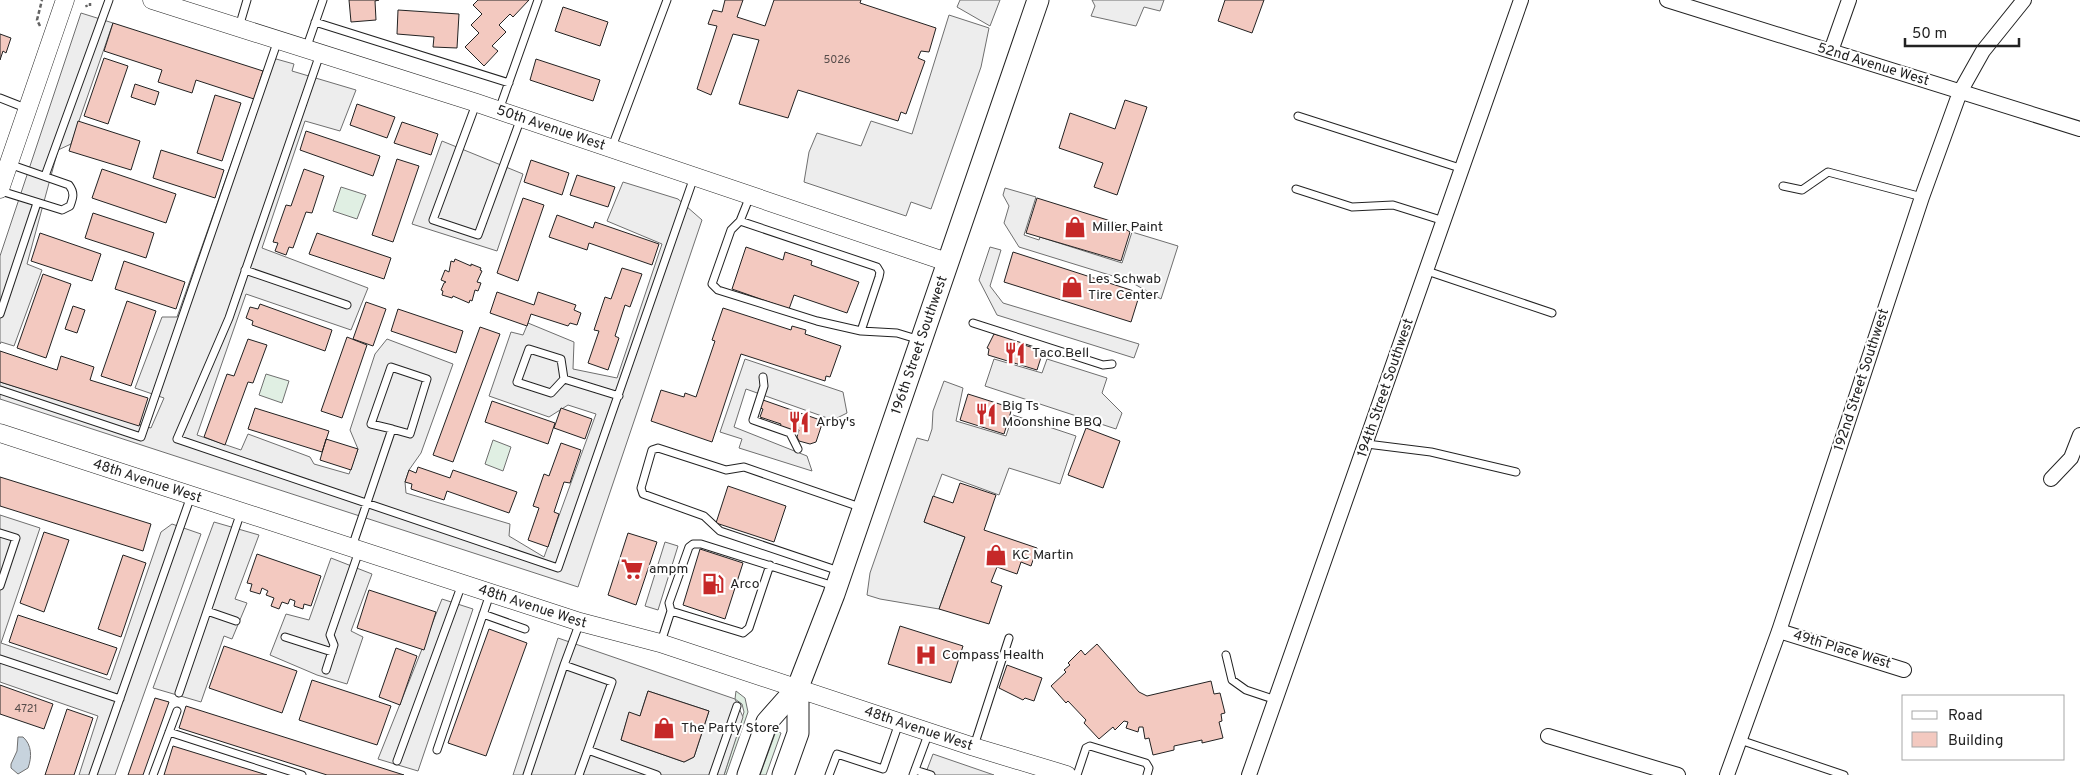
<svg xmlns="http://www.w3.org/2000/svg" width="2080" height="775" viewBox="0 0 2080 775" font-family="Overpass,sans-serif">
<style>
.green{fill:#e0efe3;stroke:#6f6f6f}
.parking{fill:#ededed;stroke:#6f6f6f;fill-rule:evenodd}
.water{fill:#c7d3dd;stroke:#6f6f6f}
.building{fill:#f3c9c0;stroke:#222}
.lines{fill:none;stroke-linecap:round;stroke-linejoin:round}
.service-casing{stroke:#222;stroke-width:9}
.minor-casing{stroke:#222;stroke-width:16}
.tertiary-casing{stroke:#222;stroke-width:19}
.primary-casing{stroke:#222;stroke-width:23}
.path{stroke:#646464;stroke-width:2.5;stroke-dasharray:4 2.5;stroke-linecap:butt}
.service{stroke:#fff;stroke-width:7}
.minor{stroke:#fff;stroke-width:14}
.tertiary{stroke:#fff;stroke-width:18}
.primary{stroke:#fff;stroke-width:21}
.labels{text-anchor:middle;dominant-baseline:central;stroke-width:4;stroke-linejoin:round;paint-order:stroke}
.number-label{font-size:11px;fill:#564c4a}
.street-label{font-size:14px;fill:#222;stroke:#fff}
.poi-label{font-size:14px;fill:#222;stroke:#fff;text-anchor:start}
</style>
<rect width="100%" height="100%" fill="#fff"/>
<path class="green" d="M341 187 366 195 357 219 333 211Z
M266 374 289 381 282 403 259 395Z
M493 440 511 447 503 471 485 464Z
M736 691 745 698 748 712 726 775H724L744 712 742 704 735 699Z
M776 731 781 733 766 775H760Z"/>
<path class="parking" d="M960 0H1000L990 26 957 7Z
M1092 0H1164L1160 11 1144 7 1136 26 1091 16 1095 6Z
M81 13 113 23 71 144 58 150 27 264 42 270 14 346 1 342 0 344V256Z
M949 15 989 28 981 67 931 209 911 202 906 216 804 182 809 152 817 133 861 146 871 121 912 134Z
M269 57 294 64 292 71 356 90 340 131 305 121 262 248 368 288 351 330 246 294 197 435 241 450 248 434 310 457 314 464 349 474 358 449 350 430 375 354 387 339 453 364 421 453 409 470 405 482 406 493 510 524 509 536 544 557 596 414 568 405 549 417 489 396 511 332 523 335 528 323 574 342 573 369 617 378 662 244 607 221 623 182 678 199 702 220 578 587 0 399V382L151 428 164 398 135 388 162 317H177Z
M442 141 523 174 497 251 412 224Z
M1005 188 1036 197 1024 235 1039 240 1040 237 1122 263 1132 232 1178 246 1161 299 1129 281 1019 247 1004 223 1009 206 1003 195Z
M990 247 1001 250 990 286 1003 303 1139 344 1134 358 997 315 979 280Z
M745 359 843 392 847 413 833 420 746 389 734 427 807 456 812 471 739 448 742 439 720 432Z
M994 359 1042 373 1047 359 1107 378 1102 393 1122 413 1116 429 985 386Z
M944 381 963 388 956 421 1006 436 1013 415 1076 436 1060 484 1009 468 999 495 942 474 924 522 965 537 939 609 880 599 867 595 870 573 917 438 928 441 932 429 933 411Z
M0 515 40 528 1 643 110 680 161 532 172 524 201 534 115 775H79L98 716 0 682Z
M214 522 259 535 235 599 247 603 232 639 224 636 201 702 153 688Z
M665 542 678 546 658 610 645 606Z
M331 558 372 574 351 631 363 637 347 684 317 675 270 655 286 614 309 620Z
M442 599 473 609 418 771 378 759Z
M558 638 735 699 743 717 724 775H513ZM648 691 709 711 694 757 684 762 621 740 629 713 640 716Z
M933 754 994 775H925Z"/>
<path class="water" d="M18 737H23C32 745 32 757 28 768L18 774 11 768V764L17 751Z"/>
<path class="building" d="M349 0H379L375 1 376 20 351 22Z
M478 0H529L513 17 510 14 499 25 506 32 492 46 498 51 484 66 465 47 479 33 471 25 482 14 473 5Z
M725 0H743L737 17 765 26 774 0H861L860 3 936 28 929 52 921 51 918 58 925 61 906 114 901 112 898 121 798 90 788 118 739 104 759 40 733 34 711 95 697 89 717 26 708 24 713 10 722 12Z
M1225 0H1264L1252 33 1218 21Z
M563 7 608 22 600 46 555 31Z
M398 10 459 14 457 48 433 47 434 37 397 34Z
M113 23 263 71 254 99 196 80 192 93 158 82 162 70 104 51Z
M0 34 11 38 6 53 3 51 0 60Z
M104 58 128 66 108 124 84 116Z
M536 59 600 80 593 101 530 80Z
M135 84 159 92 155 105 131 97Z
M215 95 241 103 222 161 197 153Z
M1125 100 1147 107 1117 195 1094 187 1103 163 1059 148 1070 113 1115 129Z
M357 104 395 117 387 138 350 125Z
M78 121 140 141 131 170 69 151Z
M402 122 438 134 431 155 394 143Z
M306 131 380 156 373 176 300 150Z
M161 150 224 170 215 198 153 178Z
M397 159 419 166 393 242 372 235Z
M531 160 569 173 562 195 524 182Z
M102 169 176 194 166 223 92 198Z
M304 169 324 176 312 213 306 212 293 248 289 247 286 255 275 251 278 243 273 242 286 205 291 206Z
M577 175 615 187 608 207 570 195Z
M523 198 544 205 518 281 497 273Z
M1037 198 1114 222 1130 232 1121 261 1026 233Z
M93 213 154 233 146 258 85 238Z
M557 215 593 228 595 222 659 244 652 265 589 243 587 250 549 237Z
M40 233 101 254 92 281 31 261Z
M317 233 391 258 384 279 309 254Z
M746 247 783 260 785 252 812 261 811 265 859 282 847 313 794 295 789 309 732 289Z
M1013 252 1140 293 1131 322 1004 282Z
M455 259 471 266V264L481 268 480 270 482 271 477 282 481 283 478 291 475 290 472 301 470 300 469 303 453 296 452 298 442 295 443 291 441 290 444 283 446 282 441 280 445 270 449 272 451 261 454 262Z
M124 261 185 282 176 309 115 289Z
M622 268 642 274 630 307 625 305 615 336 619 338 608 370 588 363 599 331 594 330 605 297 611 299Z
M43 274 71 284 46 358 17 348Z
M497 292 534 305 538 292 576 305 574 310 581 313 577 325 570 323 568 326 531 314 527 326 490 313Z
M127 301 156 311 131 386 101 376Z
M366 302 386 309 373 346 353 339Z
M260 304 332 330 325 351 252 325 253 321 246 318 250 307 258 309Z
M73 306 85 310 77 333 65 329Z
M723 308 791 330 792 326 806 330 805 334 841 346 830 377 826 376 825 381 741 354 712 442 651 421 661 390 684 397 685 393 696 397 715 341 712 340Z
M398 309 463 331 456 353 391 331Z
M480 327 500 334 453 462 433 455Z
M994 334 1022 341 1021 344 1043 351 1037 370 988 355 989 349 987 348Z
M347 337 367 345 342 418 321 411Z
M248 339 267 345 253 383 248 382 225 445 204 437 227 374 234 376Z
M0 351 57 370 61 356 94 367 90 380 148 398 139 426 0 382Z
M968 394 1012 408 1004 434 960 420Z
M763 400 823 421 816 442 810 444 799 441 797 437 799 430 792 428 791 431 780 427 781 424 760 417 763 409 760 408Z
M492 401 555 423 548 444 485 422Z
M255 408 329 431 322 452 248 429Z
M561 408 592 419 585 439 554 428Z
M1086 428 1120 441 1103 488 1068 475Z
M326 439 358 449 351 470 320 460Z
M561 443 581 450 570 483 564 482 554 512 559 514 548 547 528 540 539 508 533 506 544 474 549 476Z
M418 467 450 478 453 470 517 492 509 513 447 491 444 500 411 489 412 484 405 482 409 470 416 473Z
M0 477 151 524 143 551 0 506Z
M960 483 996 495 984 530 1037 548 1031 566 1021 562 1017 574 997 567 991 582 1002 586 989 624 939 609 965 537 924 522 933 496 953 503Z
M728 486 786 506 774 542 716 523Z
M44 532 69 540 44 612 20 603Z
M628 533 657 542 636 605 608 595Z
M700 549 743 563 725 619 683 605Z
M257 554 321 576 311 606 304 604 303 609 294 606 295 601 290 599 288 604 282 602 279 609 271 606 274 598 266 595 268 591 262 588 260 594 250 591 252 584 247 583Z
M123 555 146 563 121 637 98 629Z
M369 590 436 612 424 650 357 628Z
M18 615 117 648 107 675 9 642Z
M900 626 963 646 951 683 888 664Z
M489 629 527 643 486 756 448 743Z
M1097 644 1139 692 1147 696 1211 681 1214 694 1220 693 1225 713 1221 714 1222 721 1219 722 1223 738 1202 743V740L1174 746V750L1153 755 1149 738 1145 739 1143 727H1139L1138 732 1126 728 1128 722 1124 721 1115 730 1113 727 1099 739 1084 723 1086 720 1068 701 1066 703 1051 686 1066 672 1064 670 1070 665 1068 663 1081 650 1085 655Z
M224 646 297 671 282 713 209 688Z
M396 648 417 656 400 705 379 697Z
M1007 665 1042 678 1034 701 1025 698 1023 700 999 688Z
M312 680 391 706 377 745 299 720Z
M0 685 53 704 44 729 0 714Z
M648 691 709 711 694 757 684 762 621 740 629 712 640 716Z
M155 698 169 702 143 775H128Z
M186 706 404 775H327L179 728Z
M67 709 93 718 74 775H45Z
M173 746 267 775H164Z"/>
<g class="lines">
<g class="service-casing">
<path id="service" d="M315 22 509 83
M239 27 247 0
M306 49 323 0
M320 54 229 318 177 439 558 568 694 177
M0 98 28 109
M476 104 433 220 478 235 521 118
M499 110 538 0
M1298 116 1463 169
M612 147 667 0
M45 176 109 0
M1783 186 1802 190 1828 172 1922 197
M1296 189 1352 207 1393 205 1444 221
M1 191 62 210 70 206C73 198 75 193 69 185L9 164
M750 196 740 221 731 230 712 284 718 290 817 321 861 331 897 333 920 340
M740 221 877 267 880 272 879 277 861 331
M245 270 347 305
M1427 271 1552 313
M0 314 37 203
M973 323 1103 365 1112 364
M763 377 764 386 753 420 790 433 798 449
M564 379 561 359 529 349 517 382 551 393 564 379 619 396
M0 390 141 437 278 40
M1367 444 1431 452 1516 472
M0 533 16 538 0 586
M352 547 392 429 410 434 427 379 391 367 371 424 392 429
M770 565 749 628 743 633 671 611 669 603 689 547 693 544H701L834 586
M839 571 720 531 704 516 643 494 641 488 652 450 658 448 726 470 744 467 860 507
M207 611 236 621
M483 614 525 629
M580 622 564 665 612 682 588 750 657 775
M285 637 332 652
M661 642 671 611
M1226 655 1232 680 1246 690 1276 700
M0 659 120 699
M326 670 334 645 330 635 359 551
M179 693 241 512
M169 732 302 775
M1740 740 1844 775
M974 746 1009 638
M437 750 490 594
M397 761 462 584
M915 770 931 775
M93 775 191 496
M153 775 177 711
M527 775 564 665
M579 775 588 750
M713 775 737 706
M829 775 837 754 883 769 899 723
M913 775 929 732
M1077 775 1086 748 1090 746 1146 763 1149 768 1147 775"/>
</g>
<g class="minor-casing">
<path id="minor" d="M1667 0 2080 129
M1831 51 1849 0
M2051 479 2071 458 2080 435
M1779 631 1904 670
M1548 736 1678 775
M1249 775 1521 0
M1727 775 1779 631 1922 197 1960 92 1983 51 2024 0"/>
</g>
<g class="tertiary-casing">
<g id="tertiary">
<path id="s1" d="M152 0 477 103 947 262"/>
<path d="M0 189 65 0"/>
<path id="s2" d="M0 433 580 622 660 643 974 747 1067 775"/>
</g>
</g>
<g class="primary-casing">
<g id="primary">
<path id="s3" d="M748 775 767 722 798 687 834 594 1038 0"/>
<path d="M783 775 798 733V687"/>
</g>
</g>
<path class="path" d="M86 5 87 7
M90 6V3
M40 26 37 20 42 0"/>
<use href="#service" class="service"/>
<use href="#minor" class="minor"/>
<use href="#tertiary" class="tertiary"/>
<use href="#primary" class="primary"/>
</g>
<defs>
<g id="shop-bare" transform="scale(1.725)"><path d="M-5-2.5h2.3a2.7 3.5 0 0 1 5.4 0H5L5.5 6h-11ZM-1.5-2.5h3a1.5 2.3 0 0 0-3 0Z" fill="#c62828" stroke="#fff" stroke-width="2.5" paint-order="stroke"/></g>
<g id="restaurant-bare" transform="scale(1.725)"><path d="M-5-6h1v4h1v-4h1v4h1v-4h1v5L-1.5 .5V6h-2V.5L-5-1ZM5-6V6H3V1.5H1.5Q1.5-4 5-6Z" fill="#c62828" stroke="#fff" stroke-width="2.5" paint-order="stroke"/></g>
<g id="supermarket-bare" transform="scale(1.725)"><path d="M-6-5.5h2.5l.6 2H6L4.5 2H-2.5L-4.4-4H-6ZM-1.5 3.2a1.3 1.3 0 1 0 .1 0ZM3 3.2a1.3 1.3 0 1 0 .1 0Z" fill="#c62828" stroke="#fff" stroke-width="2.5" paint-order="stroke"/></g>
<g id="fuel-bare" transform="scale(1.725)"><path d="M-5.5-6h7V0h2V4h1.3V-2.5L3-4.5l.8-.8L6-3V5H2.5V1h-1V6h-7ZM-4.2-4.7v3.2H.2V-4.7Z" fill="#c62828" stroke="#fff" stroke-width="2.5" paint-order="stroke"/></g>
<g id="hospital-bare" transform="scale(1.725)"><path d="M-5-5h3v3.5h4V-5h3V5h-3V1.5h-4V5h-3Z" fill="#c62828" stroke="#fff" stroke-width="2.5" paint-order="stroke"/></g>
</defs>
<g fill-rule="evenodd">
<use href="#shop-bare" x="1075" y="227"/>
<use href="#shop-bare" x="1072" y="287"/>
<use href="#restaurant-bare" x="1015" y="353"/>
<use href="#restaurant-bare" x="986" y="414"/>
<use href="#restaurant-bare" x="799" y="422"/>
<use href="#shop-bare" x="996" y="555"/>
<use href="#supermarket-bare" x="632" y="569"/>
<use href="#fuel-bare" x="713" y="584"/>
<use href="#hospital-bare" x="926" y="655"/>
<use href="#shop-bare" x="664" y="728"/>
</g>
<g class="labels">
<g class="number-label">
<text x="837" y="60">5026</text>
<text x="26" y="709">4721</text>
</g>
<g class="street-label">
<text transform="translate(1873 65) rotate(17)">52nd Avenue West</text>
<text stroke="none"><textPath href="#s1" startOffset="419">50th Avenue West</textPath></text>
<text stroke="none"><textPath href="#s3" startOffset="466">196th Street Southwest</textPath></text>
<text transform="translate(1862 380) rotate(-72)">192nd Street Southwest</text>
<text transform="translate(1386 388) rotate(-71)">194th Street Southwest</text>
<text stroke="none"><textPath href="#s2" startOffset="155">48th Avenue West</textPath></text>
<text stroke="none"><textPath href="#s2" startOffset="560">48th Avenue West</textPath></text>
<text transform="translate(1842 650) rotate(17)">49th Place West</text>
<text stroke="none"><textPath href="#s2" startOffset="965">48th Avenue West</textPath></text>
</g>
<g class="poi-label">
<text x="1092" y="227">Miller Paint</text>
<text x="1088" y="279">Les Schwab<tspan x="1088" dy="16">Tire Center</tspan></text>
<text x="1032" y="353">Taco Bell</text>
<text x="1002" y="406">Big Ts<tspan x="1002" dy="16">Moonshine BBQ</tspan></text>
<text x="816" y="422">Arby's</text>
<text x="1012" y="555">KC Martin</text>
<text x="649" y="569">ampm</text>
<text x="730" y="584">Arco</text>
<text x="942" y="655">Compass Health</text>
<text x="681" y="728">The Party Store</text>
</g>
</g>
<rect x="1902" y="695" width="162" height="65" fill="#ffffff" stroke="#a7a7a7"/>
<rect x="1912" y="711" width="25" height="8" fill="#ffffff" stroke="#a7a7a7"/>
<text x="1948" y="720" font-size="15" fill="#222222">Road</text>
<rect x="1912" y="732" width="25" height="15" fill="#f3c9c0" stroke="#a7a7a7"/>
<text x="1948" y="745" font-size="15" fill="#222222">Building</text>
<path d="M1905 38v8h114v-8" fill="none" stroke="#222222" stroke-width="2.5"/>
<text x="1912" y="38" font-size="15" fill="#222222" stroke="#ffffff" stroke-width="4" paint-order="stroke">50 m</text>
</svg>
